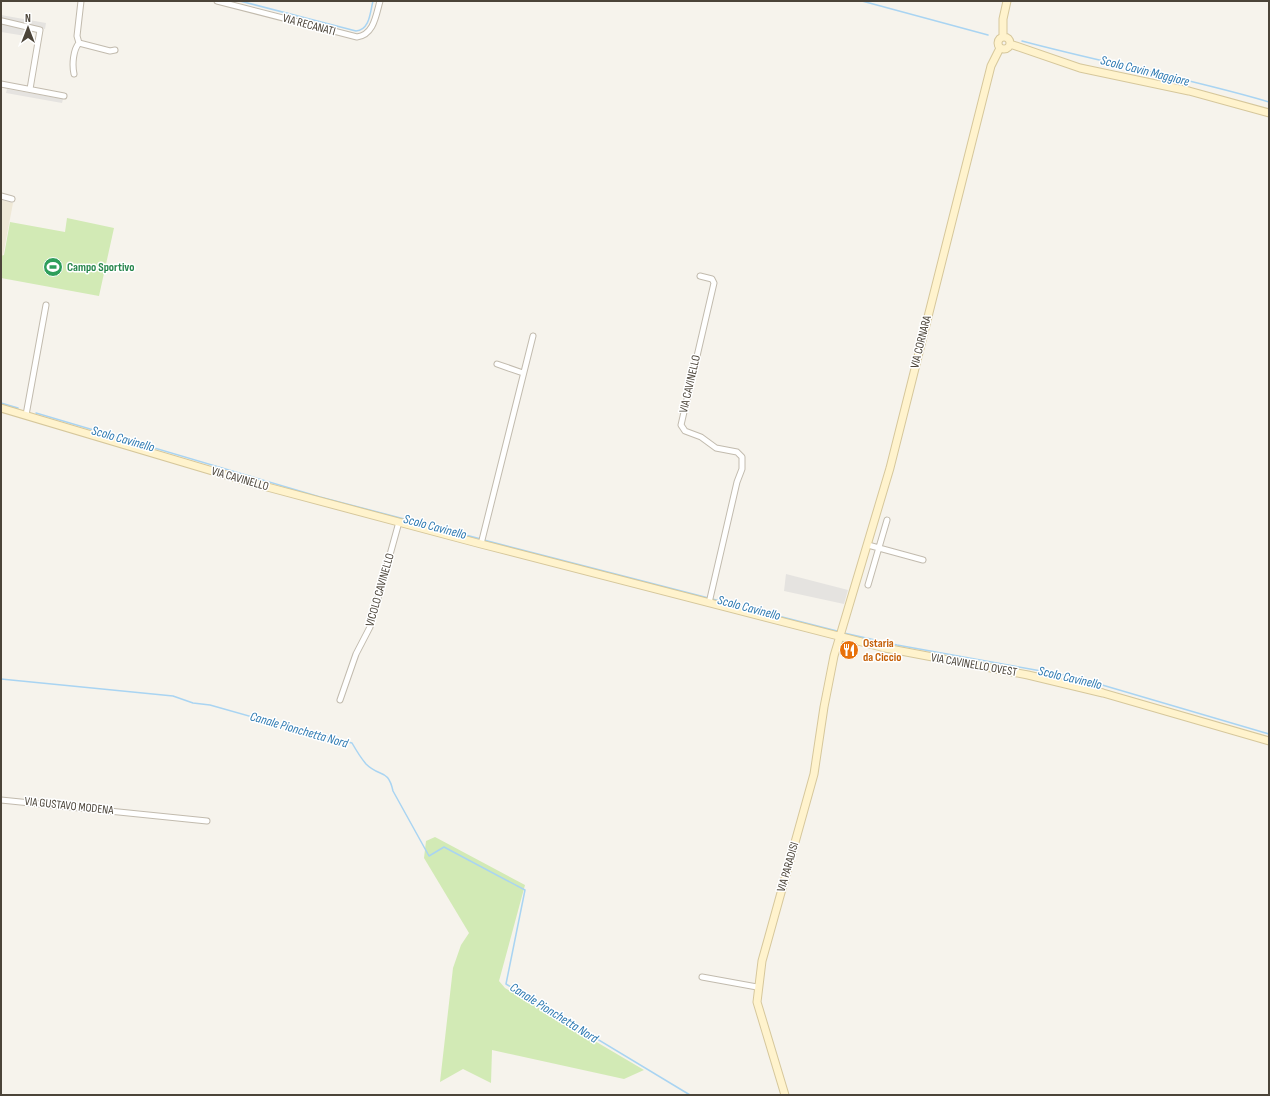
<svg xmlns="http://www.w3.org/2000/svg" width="1270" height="1096" viewBox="0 0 1270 1096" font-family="'Sofia Sans Condensed',sans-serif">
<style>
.education{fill:#efe8d6}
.green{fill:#d2eab5}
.parking{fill:#e5e3e0}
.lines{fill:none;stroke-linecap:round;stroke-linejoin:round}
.stream{stroke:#a9d4f2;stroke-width:1.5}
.street-casing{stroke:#c2bbae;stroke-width:7}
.secondary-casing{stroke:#d6c79b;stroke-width:9}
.street{stroke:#fff;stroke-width:5}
.secondary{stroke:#fff3cd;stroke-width:7}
.labels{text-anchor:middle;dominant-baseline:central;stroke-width:3;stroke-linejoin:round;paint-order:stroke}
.street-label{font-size:12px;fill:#4b4439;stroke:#fff}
.leisure-label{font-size:12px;font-weight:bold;fill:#27864d;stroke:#fff;text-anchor:start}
.food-label{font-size:12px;font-weight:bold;fill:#c56008;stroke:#fff;text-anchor:start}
.water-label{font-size:13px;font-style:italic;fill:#2e7ab2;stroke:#fff}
</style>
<rect width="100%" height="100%" fill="#f6f3ec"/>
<path class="education" d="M1 200 13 203 3 256H1Z"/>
<path class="green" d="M67 218 114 228 99 296 1 278V256L4 255 10 222 65 232Z
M435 837 525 885 499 981 505 988 644 1070 624 1079 492 1050 491 1083 463 1069 440 1082 453 968 461 945 469 933 424 858 426 841Z"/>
<path class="parking" d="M1 15 46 23 45 29 34 27 32 37 1 32Z
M7 89 63 99 62 103 6 93Z
M786 574 848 590 844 604 784 591Z"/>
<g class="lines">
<path class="stream" d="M240 1 356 31C370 30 370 12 373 1
M862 1 988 35
M1022 41C1104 63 1188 78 1269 102
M1 403 18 408
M36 413 320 497 481 539
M484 540 837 631
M844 633 897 645 1075 677 1269 734
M1 679 173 696 193 703 210 705 305 732 352 743C356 750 361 758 366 764 380 778 388 768 393 791L429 856 444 847 525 890 506 984 690 1095"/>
<g class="street-casing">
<path id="street" d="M217 1 357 37C374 35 376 15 380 1
M2 21 40 30 30 89
M79 43 110 51 115 50
M74 74C72 65 73 50 79 43L77 36 81 1
M1 84 64 96
M1 196 12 199
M700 276 712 279 714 283 681 425 685 431 701 437 716 448 737 452 742 457V469L737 482 709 603
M497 364 523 373
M26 415 46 305
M481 544 533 336
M868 545 923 560
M868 585 887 520
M340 700 356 654 370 627 399 522
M1 800 207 821
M702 977 757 987"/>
</g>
<g class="secondary-casing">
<path id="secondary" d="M1003 37V19L1007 1
M998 43a6 6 0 1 1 12 0a6 6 0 1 1-12 0Z
M1010 44 1080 68 1189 91 1269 113
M1 408 256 484 481 544 885 648 1028 675 1103 693 1269 741
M785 1095 757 1002 762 961 814 774 824 707 834 656 890 468 991 66 1000 48"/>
</g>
<use href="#street" class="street"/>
<use href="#secondary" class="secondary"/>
</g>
<defs>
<g id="stadium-disc" transform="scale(1)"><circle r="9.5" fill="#2e9e5b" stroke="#fff"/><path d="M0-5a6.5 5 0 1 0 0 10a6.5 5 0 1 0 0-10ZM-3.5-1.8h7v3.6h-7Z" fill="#fff"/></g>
<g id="restaurant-disc" transform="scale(1)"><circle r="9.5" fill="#e8710a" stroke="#fff"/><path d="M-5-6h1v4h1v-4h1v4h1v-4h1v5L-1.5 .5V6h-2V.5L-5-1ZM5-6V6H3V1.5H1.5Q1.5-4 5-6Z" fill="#fff"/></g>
</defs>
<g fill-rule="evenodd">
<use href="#stadium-disc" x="53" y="267"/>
<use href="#restaurant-disc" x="849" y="650"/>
</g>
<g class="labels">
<g class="street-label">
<text transform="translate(309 25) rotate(15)">VIA RECANATI</text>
<text transform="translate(921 342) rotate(-76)">VIA CORNARA</text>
<text transform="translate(690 384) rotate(-77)">VIA CAVINELLO</text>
<text transform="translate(240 479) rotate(16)">VIA CAVINELLO</text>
<text transform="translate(380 590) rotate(-74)">VICOLO CAVINELLO</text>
<text transform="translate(974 665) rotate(10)">VIA CAVINELLO OVEST</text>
<text transform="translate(69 806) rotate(6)">VIA GUSTAVO MODENA</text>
<text transform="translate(788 867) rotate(-74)">VIA PARADISI</text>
</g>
<g class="leisure-label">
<text x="67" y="267">Campo Sportivo</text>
</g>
<g class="food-label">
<text x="863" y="643">Ostaria<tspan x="863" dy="14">da Ciccio</tspan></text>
</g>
<g class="water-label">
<text transform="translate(1145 71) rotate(14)">Scolo Cavin Maggiore</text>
<text transform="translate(123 439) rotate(16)">Scolo Cavinello</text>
<text transform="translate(435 527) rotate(15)">Scolo Cavinello</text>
<text transform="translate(749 608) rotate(15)">Scolo Cavinello</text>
<text transform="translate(1070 678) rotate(13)">Scolo Cavinello</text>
<text transform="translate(299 730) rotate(16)">Canale Pionchetta Nord</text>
<text transform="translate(554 1013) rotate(32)">Canale Pionchetta Nord</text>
</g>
</g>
<rect width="1270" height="1096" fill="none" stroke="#4b4439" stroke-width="4"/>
<g transform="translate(28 28)" stroke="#ffffff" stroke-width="3" paint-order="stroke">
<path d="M0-3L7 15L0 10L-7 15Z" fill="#4b4439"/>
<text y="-6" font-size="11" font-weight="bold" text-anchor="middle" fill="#4b4439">N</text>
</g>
</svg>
